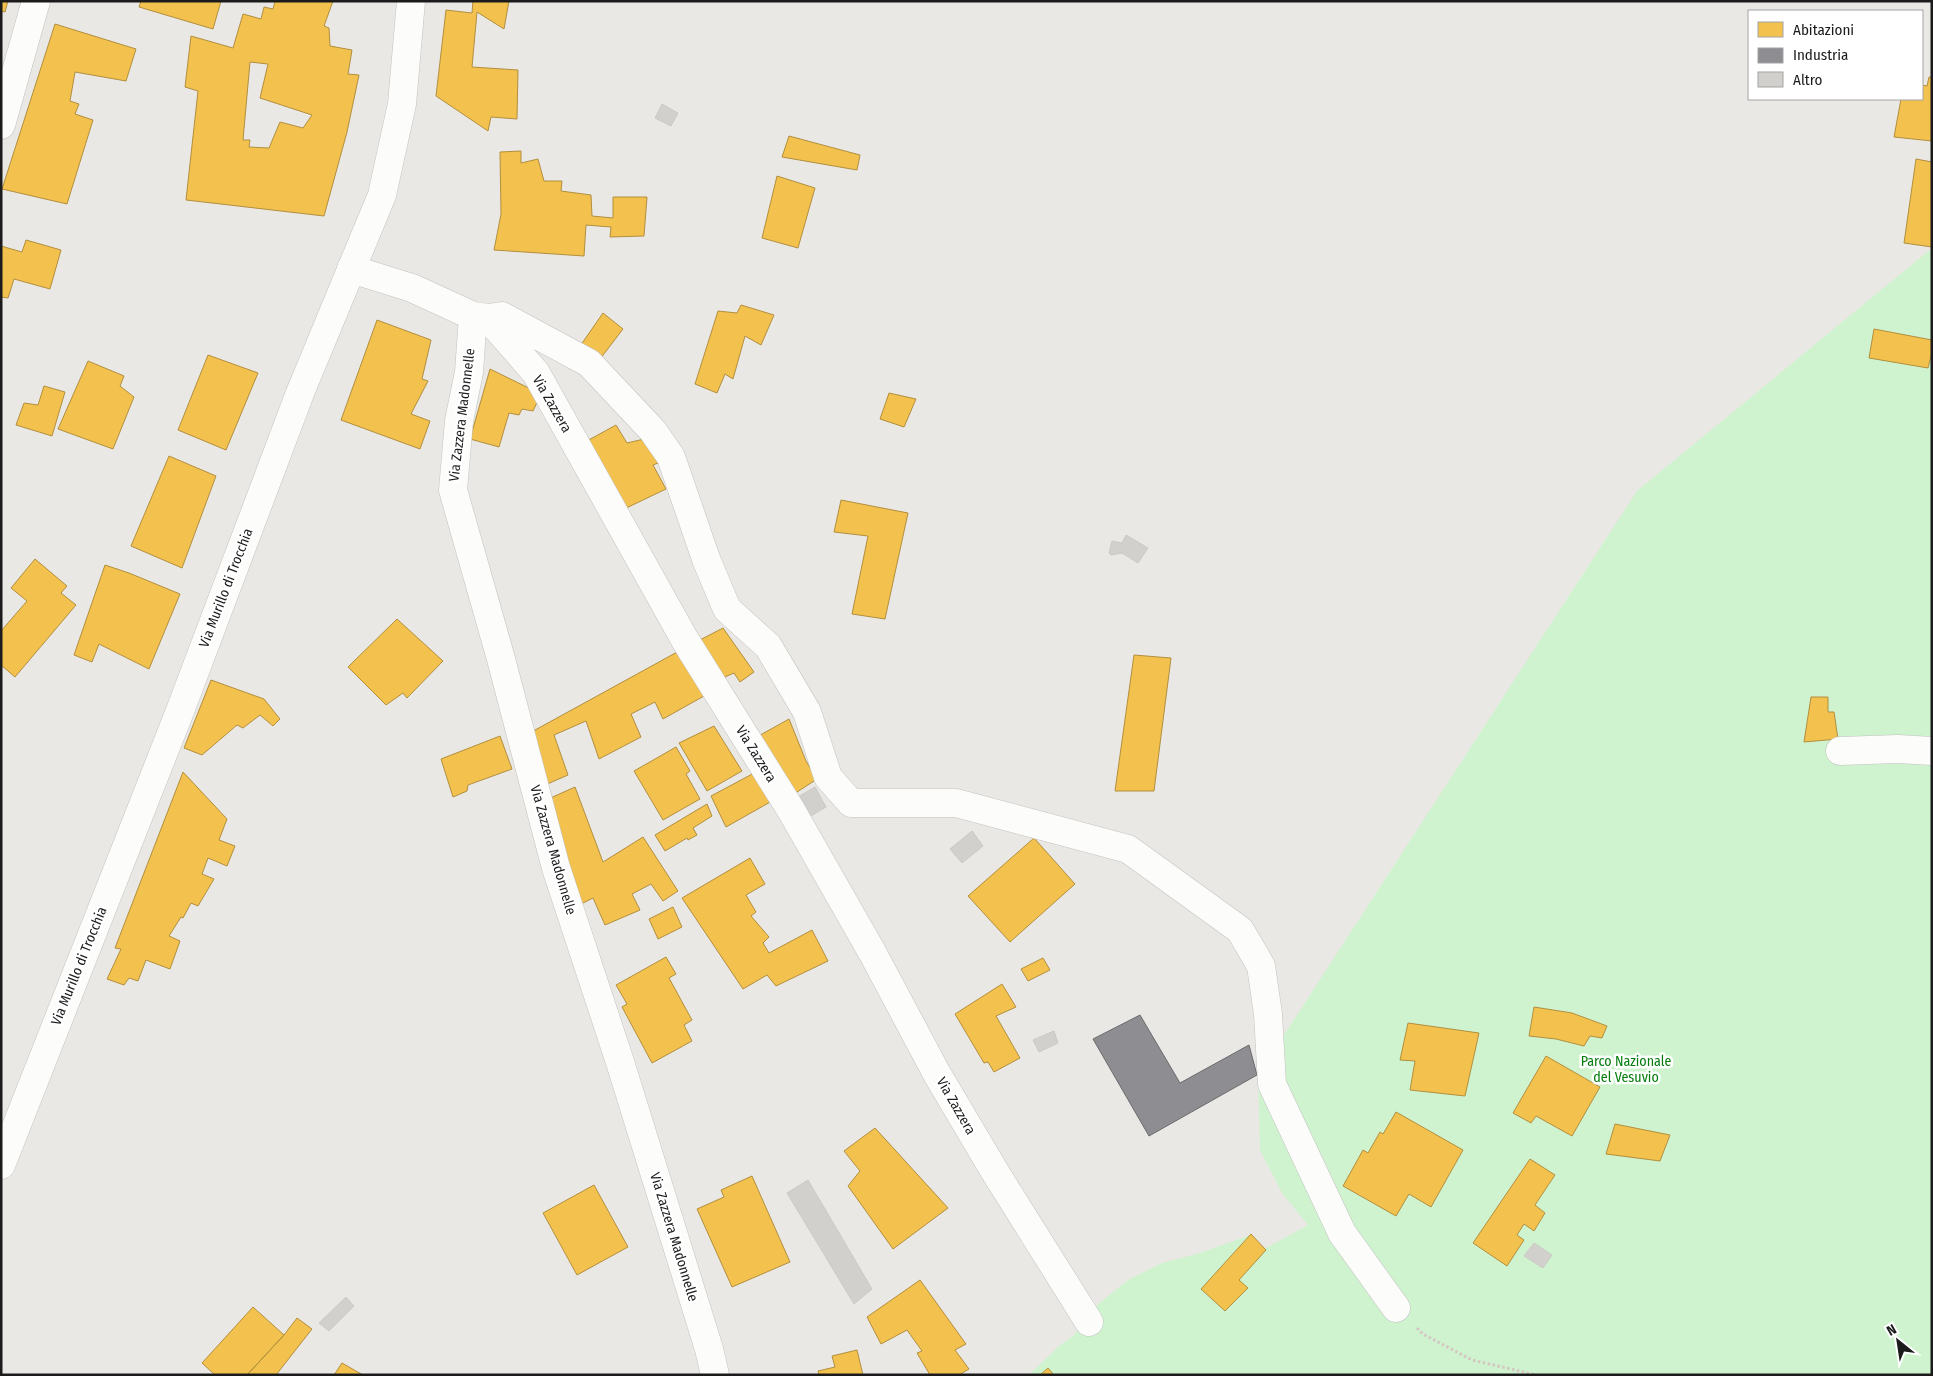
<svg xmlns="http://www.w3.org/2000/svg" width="1933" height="1376" viewBox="0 0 1933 1376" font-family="'Fira Sans Condensed',sans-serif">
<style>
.park{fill:#cff3cf}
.homes{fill:#f2c14e;stroke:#b28f3f;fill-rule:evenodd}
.industry{fill:#8d8d92;stroke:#6b6b6e}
.building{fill:#d2d0cc;stroke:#cdc9c5}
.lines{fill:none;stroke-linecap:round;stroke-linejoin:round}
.minor-casing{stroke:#c2c2c0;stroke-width:29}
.tertiary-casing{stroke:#c2c2c0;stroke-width:29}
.path{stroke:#d6c6c3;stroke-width:3;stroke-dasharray:2.5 2.5;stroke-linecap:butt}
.minor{stroke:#fcfcfb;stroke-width:28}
.tertiary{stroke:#fcfcfb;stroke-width:28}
.labels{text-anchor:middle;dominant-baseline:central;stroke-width:5;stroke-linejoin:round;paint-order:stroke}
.street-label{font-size:14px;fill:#1b1b1b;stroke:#fff}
.park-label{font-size:14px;fill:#057d0d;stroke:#fff}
</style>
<rect width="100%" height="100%" fill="#eae8e4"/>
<path class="park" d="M1932 248V1375H1029L1059 1346 1073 1336 1097 1305 1128 1280 1162 1263 1200 1253 1250 1235 1264 1249 1308 1225 1282 1193 1260 1150 1258 1075 1637 491Z"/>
<path class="homes" d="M1 1H8L5 12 1 11Z
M141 1H221L213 29 139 7Z
M275 1H333L324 26 329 28 330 46 352 50 348 74 359 75 347 132 324 216 186 200 198 91 185 87 191 36 233 48 243 14 261 19 264 7 273 9ZM250 62 268 64 260 98 312 115 303 128 280 122 269 148 249 147 250 140H243Z
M473 1H509L504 29 477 12 472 67 518 70 517 119 491 117 488 131 436 96 446 10 472 13Z
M55 24 136 49 126 81 75 72 70 101 79 104 75 114 93 120 67 204 2 189Z
M1929 77H1932V141L1894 137 1901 99H1922V85L1927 86Z
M789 136 860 155 857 170 782 157Z
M521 151V163L538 159 544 181H562L561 191 591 195 592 216 613 218V197H647L644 236 610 237 611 227 586 225 584 256 494 250 501 214 500 152Z
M1916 159 1932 162V247L1904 243Z
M777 176 815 188 798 248 762 238Z
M26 240 61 250 50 289 14 279 8 298 1 297V246L22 252Z
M741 305 774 315 761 345 745 336 733 379 725 374 717 393 695 384 718 311 737 313Z
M603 313 623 329 597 363 578 349Z
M377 320 431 340 422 379 428 381 411 414 430 421 420 449 341 420Z
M1874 329 1932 340V352L1928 368 1869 358Z
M208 355 258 373 226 450 178 430Z
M88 361 124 376 120 386 134 397 113 449 58 429Z
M490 369 541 394 533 411 522 409 519 415 509 413 499 447 470 439Z
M44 386 65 392 52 436 16 425 24 403 38 405Z
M889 393 916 399 904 427 880 419Z
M616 425 627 443 644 439 658 463 653 465 666 489 618 512 585 442Z
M169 456 216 476 182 568 131 546Z
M841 500 908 513 885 619 852 614 868 536 834 532Z
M35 559 67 586 61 593 76 605 15 677 1 665V631L27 601 11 588Z
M105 565 129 573 180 594 149 669 99 644 92 662 74 655Z
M397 619 443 661 407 698 403 693 386 705 348 667Z
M723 628 754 672 740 682 734 673 718 680 696 642Z
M679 651 704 696 663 719 655 702 631 714 641 737 599 759 586 721 554 735 568 775 545 785 526 735Z
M1134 655 1171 658 1154 791H1115Z
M211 680 264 699 280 719 273 726 260 715 243 728 237 725 202 755 184 748Z
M1811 697H1828V712H1834L1838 739 1804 742Z
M789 719 806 761 817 779 791 796 755 738Z
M714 726 742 771 707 791 679 743Z
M500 736 512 769 468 785 467 791 453 797 441 759Z
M676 747 690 771 686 774 700 799 663 820 634 771Z
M183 772 227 819 219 840 235 846 227 866 208 858 202 874 214 879 198 906 191 903 183 918 181 917 169 936 180 941 170 969 146 960 138 981 129 978 124 985 107 979 121 949 115 948Z
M756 772 772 801 726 827 711 796Z
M575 787 603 862 643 837 678 891 663 901 651 884 632 894 640 910 605 925 593 898 577 906 546 800Z
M707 804 712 816 693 828 697 835 688 840 687 838 665 851 655 835Z
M1034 838 1075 884 1010 942 968 896Z
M750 858 765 884 746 895 756 912 751 916 769 937 763 943 769 953 812 930 828 961 776 986 767 975 743 989 682 898Z
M673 907 682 927 658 939 649 919Z
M666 957 676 974 669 978 692 1020 684 1025 692 1041 652 1063 622 1007 627 1004 616 985Z
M1043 958 1050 970 1028 981 1021 969Z
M1002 984 1016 1007 996 1016 1020 1058 994 1072 988 1062 984 1063 955 1014Z
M1534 1007 1572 1013 1607 1026 1602 1038 1590 1036 1584 1046 1556 1039 1529 1036Z
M1408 1023 1479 1033 1465 1096 1410 1090 1415 1061 1400 1060Z
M1546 1056 1600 1087 1572 1136 1536 1116 1531 1123 1513 1113Z
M1396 1112 1463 1150 1431 1207 1409 1194 1396 1216 1343 1186 1363 1150 1368 1153 1380 1132 1383 1134Z
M1615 1124 1670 1135 1660 1161 1606 1154Z
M875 1128 948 1208 893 1249 848 1186 860 1171 844 1151Z
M1530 1159 1555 1175 1535 1205 1545 1213 1534 1231 1524 1224 1517 1235 1524 1240 1507 1266 1473 1243Z
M752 1176 790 1262 732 1287 697 1209 724 1197 721 1190Z
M594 1185 628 1247 577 1275 543 1213Z
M1251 1234 1266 1250 1239 1280 1248 1288 1225 1311 1201 1289Z
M920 1280 966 1344 955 1350 969 1369 959 1375H930L917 1353 922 1351 907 1330 881 1344 867 1317Z
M253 1307 284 1335 247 1375H215L202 1363Z
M297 1318 312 1329 276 1375H247L284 1335Z
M857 1350 863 1375H819L818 1371 835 1367 832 1356Z
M342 1363 363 1375H334Z
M1048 1368 1054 1375H1040Z"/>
<path class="industry" d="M1140 1015 1180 1083 1249 1045 1257 1075 1149 1136 1093 1039Z"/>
<path class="building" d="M662 104 678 113 671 126 655 118Z
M1126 535 1148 548 1138 563 1122 553 1111 555 1109 553 1112 541 1122 543Z
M815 787 826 807 804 820 793 800Z
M972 831 983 846 962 863 950 849Z
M1054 1031 1058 1043 1039 1052 1033 1040Z
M808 1180 872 1289 854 1304 787 1193Z
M1534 1243 1552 1255 1543 1268 1524 1256Z
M346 1297 354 1306 329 1331 319 1323Z"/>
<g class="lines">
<g class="minor-casing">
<path id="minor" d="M1 125 36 1
M351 269 412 288 473 316 488 318 536 373 685 640 791 810 872 952 937 1074 995 1172 1089 1322
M473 316 469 372 459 421 453 490 501 659 556 868 620 1062 709 1349 715 1375
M488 318 502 316 589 363 653 431 671 457 706 559 727 609 768 646 807 712 828 777 851 803H956L1128 849 1240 930 1261 966 1268 1014 1272 1084 1342 1233 1396 1308
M1840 751 1898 749 1932 751"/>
</g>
<g class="tertiary-casing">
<path id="tertiary" d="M1 1165 180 711 300 393 382 195 402 104 411 1"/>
</g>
<path class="path" d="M1417 1328 1423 1334 1472 1360 1536 1375"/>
<use href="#minor" class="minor"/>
<use href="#tertiary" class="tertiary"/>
</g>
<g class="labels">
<g class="street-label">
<text transform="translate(552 404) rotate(60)">Via Zazzera</text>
<text transform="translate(462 415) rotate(-83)">Via Zazzera Madonnelle</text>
<text transform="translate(226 588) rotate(-69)">Via Murillo di Trocchia</text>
<text transform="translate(756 754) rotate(58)">Via Zazzera</text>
<text transform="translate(553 850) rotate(74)">Via Zazzera Madonnelle</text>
<text transform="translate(79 966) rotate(-68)">Via Murillo di Trocchia</text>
<text transform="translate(956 1106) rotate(60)">Via Zazzera</text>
<text transform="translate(674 1237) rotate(73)">Via Zazzera Madonnelle</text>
</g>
<g class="park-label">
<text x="1626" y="1061">Parco Nazionale<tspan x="1626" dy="16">del Vesuvio</tspan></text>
</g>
</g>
<rect width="1933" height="1376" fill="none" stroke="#1b1b1b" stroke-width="5"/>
<rect x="1748" y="10" width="175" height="90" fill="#ffffff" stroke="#a4a4a4"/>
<rect x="1758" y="22" width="25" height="15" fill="#f2c14e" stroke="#a4a4a4"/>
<text x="1793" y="35" font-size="15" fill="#1b1b1b">Abitazioni</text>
<rect x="1758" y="48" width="25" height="15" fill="#8d8d92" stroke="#a4a4a4"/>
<text x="1793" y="60" font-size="15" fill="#1b1b1b">Industria</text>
<rect x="1758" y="72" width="25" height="15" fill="#d2d0cc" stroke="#a4a4a4"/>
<text x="1793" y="85" font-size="15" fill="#1b1b1b">Altro</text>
<g transform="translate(1898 1341) rotate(330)" stroke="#ffffff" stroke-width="4" paint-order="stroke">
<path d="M0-4L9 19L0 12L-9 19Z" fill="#1b1b1b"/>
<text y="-8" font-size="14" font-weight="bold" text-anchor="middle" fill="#1b1b1b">N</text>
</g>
</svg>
